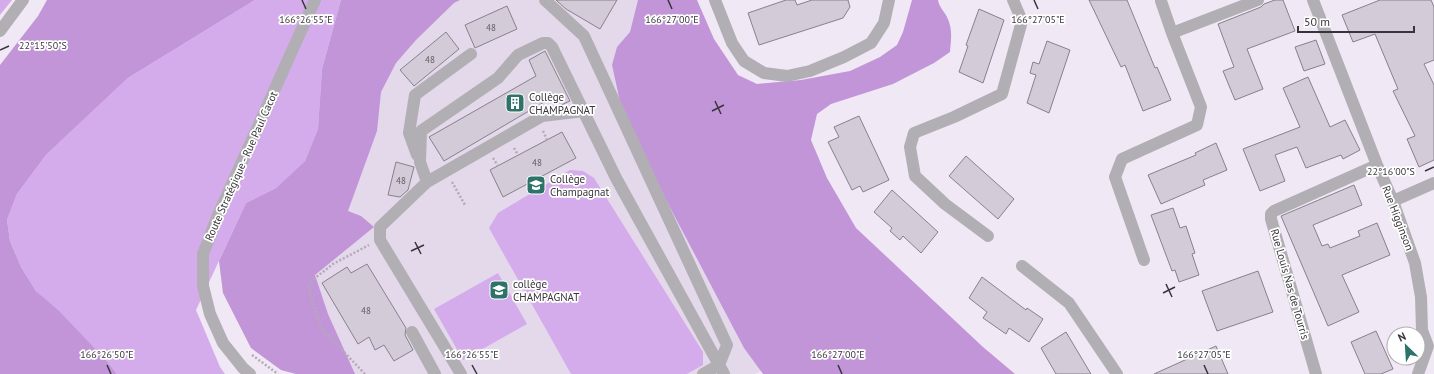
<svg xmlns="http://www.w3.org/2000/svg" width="1434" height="374" viewBox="0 0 1434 374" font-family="'PT Sans',sans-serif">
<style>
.built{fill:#e4d8eb}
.green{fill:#d5aceb}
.forest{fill:#c295d9}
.building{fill:#d3cbd7;stroke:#88818c}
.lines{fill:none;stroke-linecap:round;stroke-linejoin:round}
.path{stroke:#b2abb6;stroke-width:2.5;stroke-dasharray:2 2;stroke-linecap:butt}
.minor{stroke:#b2afb4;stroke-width:12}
.ticks{fill:none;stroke:#38353a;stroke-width:1.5}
.labels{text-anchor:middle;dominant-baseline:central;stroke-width:3.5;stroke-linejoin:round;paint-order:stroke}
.number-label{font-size:9px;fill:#5f5a61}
.poi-label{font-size:11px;fill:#38353a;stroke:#fff;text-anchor:start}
.street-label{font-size:11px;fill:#38353a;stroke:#fff}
.ticks-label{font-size:10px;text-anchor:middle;fill:#38353a;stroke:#fff;stroke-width:3.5;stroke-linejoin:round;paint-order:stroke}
</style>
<rect width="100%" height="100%" fill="#f0e8f5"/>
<path class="built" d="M341 0H681L683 15 909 296 755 374H296L281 370 251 348 223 293 219 261 246 203 276 188 318 129 322 69Z"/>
<path class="green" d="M0 0H12L0 15Z
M255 0H341L322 69 318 129 305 161 276 188 246 203 196 310 220 367 225 374H117L106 360 36 291 21 267 10 241 7 220 17 194 46 155 128 78Z
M570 170 583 171 594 178 703 352V365L687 374H571L489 228 498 213Z
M498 273 527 324 463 360 434 309Z"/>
<path class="forest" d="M47 0H255L128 78 46 155 17 194 7 220 10 241 21 267 36 291 59 311 106 360 117 374H0V65L38 16Z
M341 0H460L454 3 416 40 396 63 381 92 377 131 348 211 361 216 374 227 315 275 328 314 355 374H296L281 370 251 348 223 293 219 261 246 203 276 188 305 161 318 129 322 69Z
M638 0H697L714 39 738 75 757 84 801 80 850 71 880 57 897 45 903 32 912 0H938C939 7 944 11 947 17 953 29 951 40 950 52L934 63 893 84 831 104 817 114 811 140 827 178 856 228 983 347 1015 374H763L744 348 624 120 612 65 617 47 630 32Z"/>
<path class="building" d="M556 0H617L600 29 566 9Z
M786 0H795L797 5 812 0H848L850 7 843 18 759 45 748 13Z
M1089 0H1127L1155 68 1157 67 1171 100 1143 111 1125 65 1121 67Z
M1275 0H1283L1295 31 1247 49 1263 89 1235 100 1223 71 1234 67 1218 24 1261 7 1264 4Z
M1380 0H1431L1434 7V60L1424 64 1434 85V160L1419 167 1407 139 1415 136 1393 91 1398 89 1375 34 1353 42 1342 15Z
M507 6 517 29 475 48 465 25Z
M979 9 1004 20 983 83 959 72 968 46 966 45Z
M446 32 459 49 414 86 400 70Z
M1316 40 1325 64 1304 71 1295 47Z
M1047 41 1070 50 1049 113 1027 103 1036 75 1030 73 1033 62 1039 64Z
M545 51 570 101 557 107 551 98 444 161 429 137 536 76 529 60Z
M1308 77 1330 127 1345 120 1360 150 1343 159 1341 155 1306 168 1297 147 1275 155 1285 181 1260 191 1243 149 1300 127 1283 88Z
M859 116 889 180 863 192 860 186 852 190 828 142 839 137 834 127Z
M562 132 576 158 503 197 490 170Z
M1216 143 1227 170 1203 180 1205 185 1161 204 1148 175 1196 155 1195 153Z
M966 156 1014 199 998 219 949 176Z
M396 162 414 167 408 190 400 197 388 195Z
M1354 185 1362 205 1313 225 1322 246 1328 244 1330 248 1360 236 1358 231 1377 223 1390 255 1342 275 1359 312 1328 326 1281 216Z
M892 190 938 232 921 253 903 236 900 240 890 231 892 228 874 212Z
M1173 208 1180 228 1186 226 1195 253 1192 254 1199 275 1179 282 1175 270 1172 271 1151 215Z
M367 264 406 328 405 335 413 350 394 361 384 345 375 350 369 337 358 344 322 283 347 267 351 273Z
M1258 271 1273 312 1217 331 1202 291Z
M982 277 1026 310 1027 308 1043 319 1029 342 1009 328 1006 334 983 318 987 312 969 298Z
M1376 331 1393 369 1381 374H1365L1351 342Z
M1066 332 1091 374H1056L1041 348Z
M1216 346 1228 374H1154Z"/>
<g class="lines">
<path class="path" d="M543 131 547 140
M514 148 518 155
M493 158 498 166
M452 182 465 205
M252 355 278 374
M365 374 321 328 309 291 310 282 333 264 369 245"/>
<path class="minor" d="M545 0 584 36 727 345 719 365
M715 0 732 43 744 61 764 73 787 76 810 71 844 57 871 43 884 23 889 0
M1313 0 1377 165 1393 201 1415 263 1421 297 1422 330 1428 346 1418 374
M1161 1 1172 33
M0 31 23 0
M417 155 409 133 415 95 471 54
M427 182 542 116 584 111
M1393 201 1434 183
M988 236 945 204 915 176 910 147 914 133 954 117 1002 94 1022 21 1013 0
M1144 260 1115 177 1122 159 1197 125 1201 107 1172 33 1258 0
M1022 266 1069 303 1117 374
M412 332 435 374
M250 374 243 368 223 343 210 314 203 286V254L218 215 315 0
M461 374 380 240V227L427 182 420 162 421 131 498 78 518 55 543 43H548L552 47 616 178 724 374
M703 374 719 365
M1316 374 1271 219V214L1274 211 1377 165"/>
</g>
<path class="ticks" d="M302 0 306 9M668 0 672 9M1034 0 1038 9M0 50 9 46M715 101 721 114M712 111 724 105M1425 171 1434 167M415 242 421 254M411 251 424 245M1166 284 1172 297M1163 293 1175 287M107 365 111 374M472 365 477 374M838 365 842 374M1204 365 1208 374"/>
<defs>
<g id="building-square" transform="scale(1)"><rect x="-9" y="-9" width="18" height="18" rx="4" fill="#2d7368" stroke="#fff"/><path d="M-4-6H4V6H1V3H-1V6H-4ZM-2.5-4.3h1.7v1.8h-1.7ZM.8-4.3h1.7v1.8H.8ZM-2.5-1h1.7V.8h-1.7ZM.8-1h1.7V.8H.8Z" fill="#fff"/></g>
<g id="school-square" transform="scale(1)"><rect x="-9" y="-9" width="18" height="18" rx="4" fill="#2d7368" stroke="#fff"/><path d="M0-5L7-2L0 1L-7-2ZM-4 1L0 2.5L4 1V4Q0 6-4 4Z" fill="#fff"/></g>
</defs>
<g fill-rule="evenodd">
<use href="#building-square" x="515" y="103"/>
<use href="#school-square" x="536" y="185"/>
<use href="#school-square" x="499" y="290"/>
</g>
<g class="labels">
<g class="number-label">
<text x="491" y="27">48</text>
<text x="430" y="59">48</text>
<text x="537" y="162">48</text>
<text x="401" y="180">48</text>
<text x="366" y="310">48</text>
</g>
<g class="poi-label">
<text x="529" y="97">Collège<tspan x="529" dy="13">CHAMPAGNAT</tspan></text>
<text x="550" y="179">Collège<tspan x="550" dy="13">Champagnat</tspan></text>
<text x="513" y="284">collège<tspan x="513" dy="13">CHAMPAGNAT</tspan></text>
</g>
<g class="street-label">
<text transform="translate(241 166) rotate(-66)">Route Stratégique - Rue Paul Cacot</text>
<text transform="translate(1398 218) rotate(69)">Rue Higginson</text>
<text transform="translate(1290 284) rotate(74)">Rue Louis Nas de Tourris</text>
</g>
</g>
<g class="ticks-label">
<text x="306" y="23">166°26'55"E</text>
<text x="672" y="23">166°27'00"E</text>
<text x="1038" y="23">166°27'05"E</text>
<text x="43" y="49">22°15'50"S</text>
<text x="1391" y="175">22°16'00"S</text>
<text x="107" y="358">166°26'50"E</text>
<text x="472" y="358">166°26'55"E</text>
<text x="838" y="358">166°27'00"E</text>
<text x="1204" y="358">166°27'05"E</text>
</g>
<g transform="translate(1406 346) rotate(335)"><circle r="19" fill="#ffffff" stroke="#afaeb0"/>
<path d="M0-3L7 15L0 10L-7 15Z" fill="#2d7368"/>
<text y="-6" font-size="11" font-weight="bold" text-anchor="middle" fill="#38353a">N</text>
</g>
<path d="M1298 26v6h116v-6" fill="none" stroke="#38353a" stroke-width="2"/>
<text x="1304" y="26" font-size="12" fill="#38353a" stroke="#ffffff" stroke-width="3" paint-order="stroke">50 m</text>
</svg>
